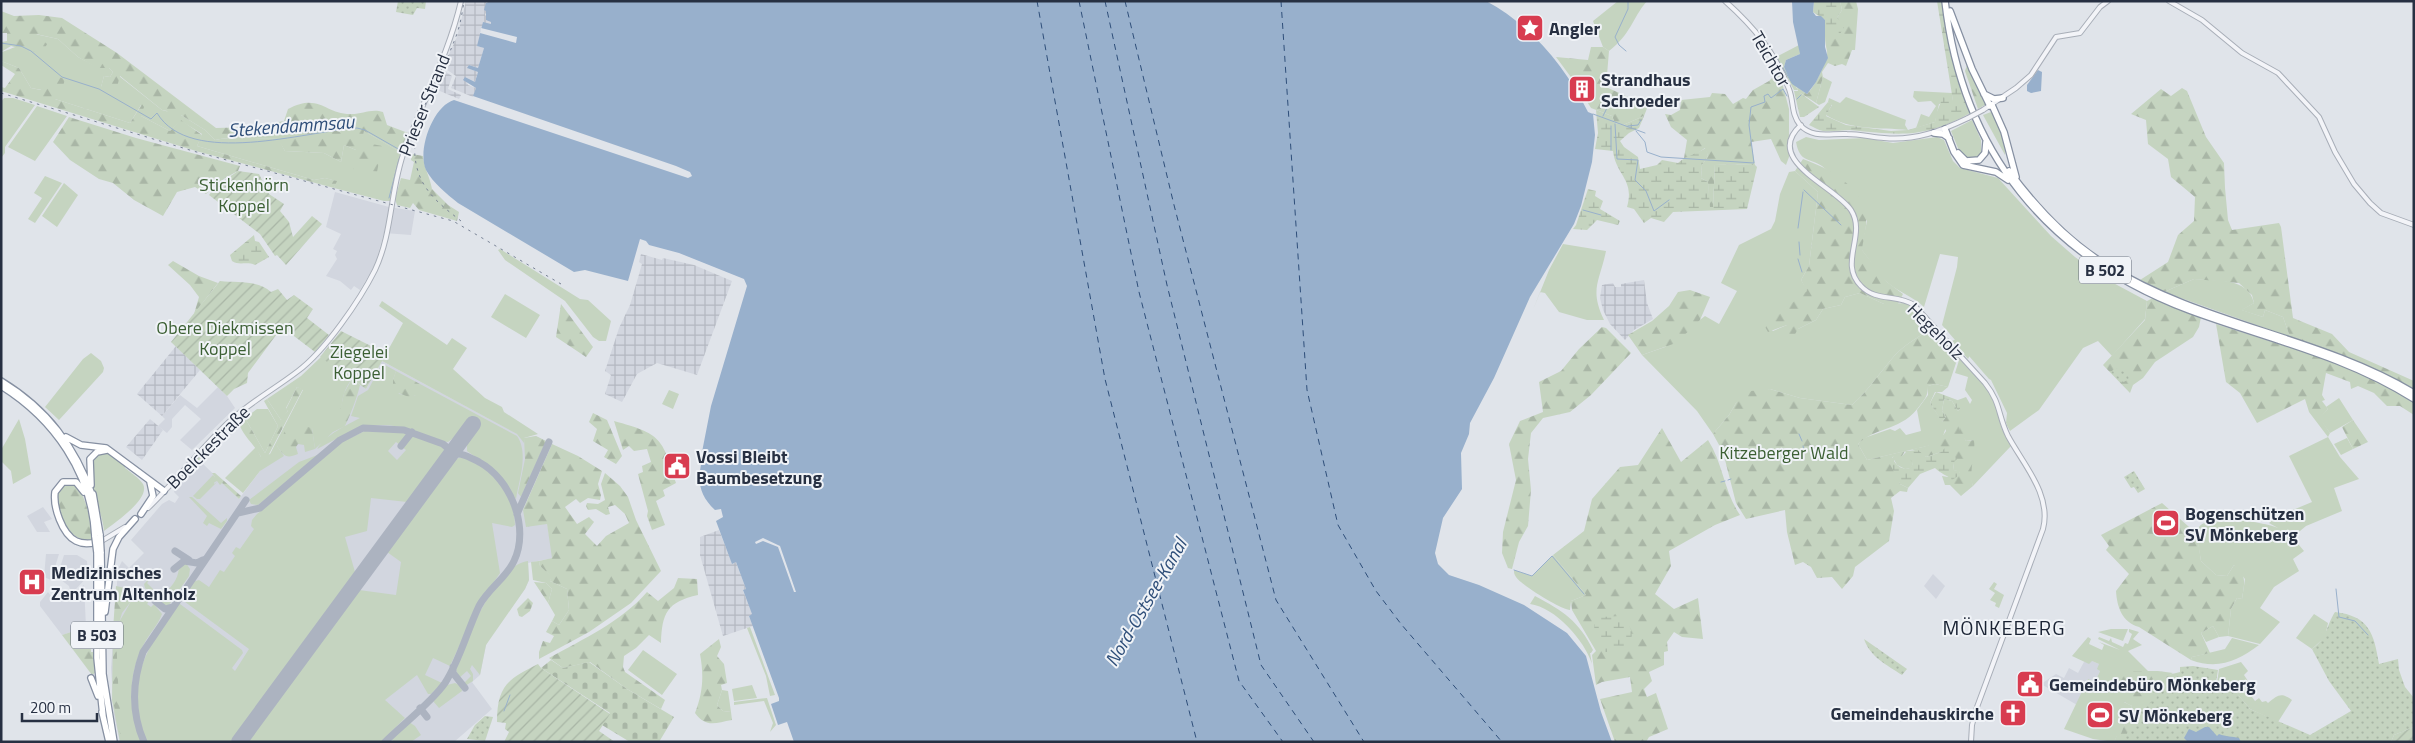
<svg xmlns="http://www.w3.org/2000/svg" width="2415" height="743" viewBox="0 0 2415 743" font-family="'Titillium Web',sans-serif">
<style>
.built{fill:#d2d6df}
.industrial{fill:url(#industrial-grid)}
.grass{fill:#c5d4c0}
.forest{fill:url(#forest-firs)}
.wetland{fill:url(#wetland-marsh)}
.cemetery{fill:url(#cemetery-stones)}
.park{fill:url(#park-dots)}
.garden{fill:url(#garden-furrows)}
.water{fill:#98b0cc}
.pier{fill:#e0e4ea}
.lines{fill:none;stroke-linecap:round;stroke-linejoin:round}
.stream{stroke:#98b0cc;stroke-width:1}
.ferry{stroke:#2e4e79;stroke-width:1;stroke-dasharray:6 5;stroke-linecap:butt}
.taxiway{stroke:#acb3c0;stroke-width:7}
.runway{stroke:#acb3c0;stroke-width:16}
.tertiary-casing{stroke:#a8aeb8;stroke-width:6}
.trunk-casing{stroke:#8690a2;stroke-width:8}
.tertiary{stroke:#f3f4f8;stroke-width:4}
.trunk{stroke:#fff;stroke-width:5.5}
.rail{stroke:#788295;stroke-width:1;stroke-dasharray:2.5 5;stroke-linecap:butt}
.tertiary-bridge-casing{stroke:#a8aeb8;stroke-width:6;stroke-linecap:butt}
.trunk-bridge-casing{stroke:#8690a2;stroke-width:8;stroke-linecap:butt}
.tertiary-bridge{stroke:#f3f4f8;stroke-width:4}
.trunk-bridge{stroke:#fff;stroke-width:5.5}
.labels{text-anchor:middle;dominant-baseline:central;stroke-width:4;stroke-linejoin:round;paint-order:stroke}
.shield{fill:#f0f3f7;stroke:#636a78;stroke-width:1}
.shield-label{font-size:16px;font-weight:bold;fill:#273042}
.poi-label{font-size:18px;font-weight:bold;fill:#273042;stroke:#f0f3f7;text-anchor:start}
.street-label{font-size:18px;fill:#273042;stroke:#f0f3f7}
.park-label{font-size:18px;fill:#3b5f33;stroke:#f0f3f7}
.water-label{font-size:19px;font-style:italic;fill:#2e4e79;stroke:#f0f3f7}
.quarter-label{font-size:20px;letter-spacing:1px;fill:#192233;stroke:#f0f3f7}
</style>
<defs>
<pattern id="industrial-grid" width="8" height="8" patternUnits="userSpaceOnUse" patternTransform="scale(1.25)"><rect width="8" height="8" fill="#d2d6df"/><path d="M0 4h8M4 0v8" fill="none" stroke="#b4b8c1"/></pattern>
<pattern id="forest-firs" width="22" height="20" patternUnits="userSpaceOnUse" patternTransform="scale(1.25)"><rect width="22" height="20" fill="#c5d4c0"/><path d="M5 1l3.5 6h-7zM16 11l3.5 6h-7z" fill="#a9b6a6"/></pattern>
<pattern id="wetland-marsh" width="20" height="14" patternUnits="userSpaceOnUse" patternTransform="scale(1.25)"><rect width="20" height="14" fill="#c5d4c0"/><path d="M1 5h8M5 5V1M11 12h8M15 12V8" fill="none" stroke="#a9b6a6"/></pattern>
<pattern id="cemetery-stones" width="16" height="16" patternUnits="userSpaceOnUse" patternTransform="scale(1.25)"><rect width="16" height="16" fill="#c5d4c0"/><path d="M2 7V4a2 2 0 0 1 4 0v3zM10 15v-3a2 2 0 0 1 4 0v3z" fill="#a9b6a6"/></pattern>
<pattern id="park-dots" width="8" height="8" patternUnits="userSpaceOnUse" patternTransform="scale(1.25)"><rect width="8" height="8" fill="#c5d4c0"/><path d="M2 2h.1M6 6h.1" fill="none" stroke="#a9b6a6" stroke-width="1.8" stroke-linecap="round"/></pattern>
<pattern id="garden-furrows" width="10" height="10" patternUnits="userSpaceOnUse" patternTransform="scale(1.25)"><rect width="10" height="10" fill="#c5d4c0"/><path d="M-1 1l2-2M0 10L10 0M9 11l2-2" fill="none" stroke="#a9b6a6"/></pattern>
</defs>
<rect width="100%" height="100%" fill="#e0e4ea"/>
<path class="built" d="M335 192 389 207 415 211 411 235 384 233 375 265 360 290 354 286 351 290 340 281 326 276 337 259 335 255 337 251 333 249 341 234 326 227Z
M324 360 366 389 382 361 525 438 536 436 552 444 523 510 547 523 553 558 528 563 529 580 525 589 492 634 486 645 480 675 472 682 492 709 454 742H120L114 715 111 668 118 569 122 561 129 568 144 553 131 540 162 504 169 500 175 503 179 497 174 492 175 488 200 461 239 499 269 459Z
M218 387 227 396 235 408 192 450 180 440 201 419 185 405 172 419V427L167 433 158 426 165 419 162 416 180 395 197 408Z
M43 507 52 519 44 522 50 532H37L27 516Z
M46 554H59L51 580 44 577Z
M64 555H77L87 561 88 576 76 589H79L84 585 86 627 62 635 40 606V602L48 592 54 600 62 601 71 594 69 586 57 577Z
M1933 574 1945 586 1936 599 1924 586Z
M2092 661 2099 664 2100 671 2095 682 2088 679 2077 705 2041 684 2056 674 2064 678 2069 668 2078 673 2084 662Z"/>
<path class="industrial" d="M466 1H491L485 15 492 22 491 24 477 46 484 48 478 68 469 65 468 68 478 72 475 82 465 77 468 85 476 88 473 97 451 88 456 76 443 67 457 37Z
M443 70 452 76 448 89 461 95 459 99 435 89Z
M641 254 662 260 663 258 694 265 732 281 697 375 657 363 637 374 622 402 605 394 611 375 605 371 619 328 630 305 642 264 639 262Z
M1644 280 1647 303 1653 319 1634 330 1625 340 1610 324 1603 310 1600 298 1602 285 1613 283 1615 287H1621V284Z
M176 346 200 370 162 416 137 394Z
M150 419 163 430 142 460 126 447Z
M719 530 732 563 736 562 746 589 743 591 753 615 749 616 753 626 723 636 700 555V537Z"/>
<path class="grass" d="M1618 1H1647C1631 20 1632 33 1609 51L1603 47 1593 21Z
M35 34 58 39 78 57 97 67 109 68 113 72 110 77 104 76 101 87 117 81 119 76 162 110 181 115 205 130 215 140C236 136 256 139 278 138L285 151 324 153 341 162 344 145 356 150 361 142 364 131 402 153 390 201H384L334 188 336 181 325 178 314 180 197 146 202 134 181 121 170 131 141 116V105L130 123 55 99 54 83 42 90 31 88 19 68 1 61V52C17 48 12 43 31 52Z
M1799 45 1800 54 1786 60 1784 67 1798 90H1794L1776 57Z
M1823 77 1832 82 1825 102 1819 105 1816 103Z
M1914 91 1952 93 1953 101 1939 104 1935 122 1916 128 1921 114 1929 117 1936 106 1931 101 1918 102 1913 97Z
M1846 97 1906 120 1905 125 1908 130C1879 127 1851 131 1826 115L1832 105 1828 102 1829 98 1840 103Z
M4 98H13L35 105 5 147V153L1 158V102Z
M37 106 67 116 35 161 8 147Z
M1991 112C1999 120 2008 145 2005 155L1983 115Z
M1972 120 1981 140V154L1975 158 1967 159 1960 153 1951 131Z
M1806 137 1819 140 1865 138 1893 143 1937 137 1944 140 1953 161 1960 168 1998 178 2051 236 2075 257 2104 278 2147 301 2145 319 2112 356 2098 341 2083 348 2039 410 2010 431 2006 424 2008 431 2005 417 2006 423 2007 413 1991 380 1989 379 1942 325 1957 267 1958 257 1940 254 1924 307C1914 297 1900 293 1888 283 1878 274 1870 260 1861 249L1867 221C1858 210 1832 173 1822 166 1808 157 1800 163 1796 142Z
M1795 171 1818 192 1809 266 1801 280 1808 291 1765 325 1773 331 1787 325 1798 329 1816 320 1823 309 1841 305 1845 297 1860 293 1884 304 1907 303 1933 328C1919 336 1906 344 1895 355 1880 372 1869 390 1852 405L1800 398 1770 389 1736 403 1729 415 1713 434 1697 411 1642 355 1665 347 1705 316 1719 324 1737 291 1721 283 1739 245 1771 229 1775 221 1780 194 1789 172Z
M45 176 62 183 35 223 28 219 42 198 34 193Z
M64 183 78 195 57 227 42 216Z
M1563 244 1606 251C1600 281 1589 289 1604 320H1587L1559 312 1545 293 1540 292 1533 310 1549 270Z
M500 249 580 299 588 300 611 321 606 341H599L593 337 565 301 505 260 498 250Z
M2194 279C2216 281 2248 277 2254 303L2242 310 2263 317 2265 310 2283 317 2290 337 2164 292Z
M505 294 540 315 526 338 491 317Z
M382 301 447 345 452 338 467 348 453 369 485 398 502 407 504 412 538 434 524 438V443L517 434 382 361 403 323 379 306Z
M91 353 101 361 104 368 103 372 59 420 45 407 83 359Z
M321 357 352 379C341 392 339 412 345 426L333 432 315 449 312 428 277 446 284 456 260 471 243 493 225 478 256 447 261 457 270 454 303 390 297 387 286 408 288 411 281 420 267 399 301 376Z
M1960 357 1992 394 2000 416 2001 427 2011 446 1973 486 1970 477 1973 440 1966 441 1957 427 1958 411 1960 409 1958 400 1966 397 1970 404 1972 400 1965 390 1968 377 1955 373Z
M385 365 396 371 393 380 399 394 415 396 420 384 517 436C529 453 519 480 516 499L495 471 467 451V444L479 427 468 419 455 437 448 442C436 442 423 433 412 430 370 417 352 431 317 449 325 435 347 425 360 418L351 416 358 396 368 390 381 366Z
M1935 384 1948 387 1942 392H1935L1930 403 1946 427 1943 436 1936 444 1867 460 1858 444 1864 438 1890 429 1895 431 1900 428 1906 435 1921 431 1917 410 1928 395V386Z
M669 390 679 394 673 409 662 404Z
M2339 398 2353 420 2330 433 2319 418 2328 409 2326 407Z
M257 409H268L278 426 265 453 245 418Z
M19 419 25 439 31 474 13 484 11 471 1 461V450Z
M367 430H392L407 433 400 445 396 442 388 451 397 460 406 450 402 447 414 435 442 446 445 451 407 502 371 498 367 531 345 537 355 572 230 742H147C121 687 147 648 177 604H180L242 650 243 653 232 668 235 671 249 649 181 599 192 582 199 580 209 587 220 570 224 572 235 556 232 553 236 547 240 549 254 529 251 526 252 520 257 514 342 442Z
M219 436 222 437 179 480 178 479Z
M2328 437 2340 457 2359 479 2334 488 2342 511 2306 526 2294 536V539L2304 551 2293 559 2299 571 2274 587 2260 608 2280 622 2260 644 2228 636 2231 609 2237 598 2242 599 2245 579 2234 565 2227 576 2216 575 2201 561 2198 543 2199 527C2209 513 2263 522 2278 528L2269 523 2276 517 2312 502 2289 456Z
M2347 438 2353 449 2341 455 2334 444Z
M108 452 124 462 125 468C130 472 139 478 143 484 151 499 114 523 104 531 103 511 81 470 96 454Z
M1906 452 1910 455 1913 464 1911 468 1905 469 1897 465 1893 458 1895 455 1902 456Z
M320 454 258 505 251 504 249 500 299 462Z
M462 457C492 467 514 493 515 525L512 527 492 523 500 573 477 607 450 666 433 658 425 675 442 683 431 694H428L417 675 385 700 405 718 381 742H247L359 590 396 595 401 562 387 552 456 459Z
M213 475 215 477 214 484 217 482 200 499H197L193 496Z
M189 497H192L221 523 227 518V521L221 529 209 523 207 526 203 523 207 516Z
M1553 555 1586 595 1571 601 1570 610C1562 610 1521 585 1516 577 1514 574 1514 573 1514 570L1532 576Z
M528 561 529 580 525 589 486 645 480 675 472 665 470 669 473 674V681L465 686 462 681 465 682 471 676 467 671 459 678 455 667C467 640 495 565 528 561Z
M539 561 540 566 552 576 550 581 567 589 569 610 559 625 552 621 555 615 548 603 552 589 546 583 533 580 531 562Z
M186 563 190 569 189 576 169 605H163L145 588 144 584 161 566 147 583 161 597C171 587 178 581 179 567Z
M1994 582 1997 584 1994 589 2004 595 1999 608 1995 606 1996 603 1990 600 1995 593 1989 589Z
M135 585 150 600 147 604 151 607 154 604 162 614C158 625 149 634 144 644 127 675 129 710 141 742H120L112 700 113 630H115C120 618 139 593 135 585Z
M1535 596C1563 611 1579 621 1593 650L1591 653H1590L1592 664C1585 641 1555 607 1530 604Z
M2314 614 2328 623 2325 637 2312 649 2296 638Z
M2213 626 2219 637 2206 642 2201 633Z
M750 627 775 695 770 696 766 676 747 628Z
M2111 629H2128L2123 641 2098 632Z
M2129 629 2139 632 2133 639 2142 645 2128 651 2148 671 2120 672 2124 702 2132 706 2120 737 2117 736 2114 742 2093 739 2064 729 2088 679 2095 682 2100 671 2097 669 2099 664 2092 661 2089 664 2072 656 2088 637 2091 639 2089 644 2102 650 2104 645 2099 642 2120 650 2098 639 2099 637 2109 641 2111 638 2112 642 2123 647 2125 643 2128 644 2132 634 2129 632Z
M2232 638 2259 645C2238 661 2218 670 2191 660L2192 657 2225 649Z
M643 650 677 674 662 695 628 670Z
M2241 662 2248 671 2244 675 2248 681 2245 685 2249 691 2253 689 2256 694 2252 697 2255 701 2259 698 2262 702 2266 701 2268 703C2278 695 2281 692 2292 700L2278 722 2250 709 2235 691 2217 683 2219 669Z
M455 683 461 686 462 691 439 708 433 701V698L447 685Z
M752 685 757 698 734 701 732 689Z
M722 690 728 691 731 712 723 711 717 705Z
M767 698 776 725 770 732 773 723 764 701 734 705V702Z
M409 722 415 726 421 735 411 742H393L392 739Z"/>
<path class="forest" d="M1840 1H1856L1858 9 1855 50H1852L1846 66 1842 64 1835 66 1828 63 1822 72 1823 77 1816 103 1799 92 1819 107 1804 117H1800L1794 91H1798L1797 87 1807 94C1813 89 1829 60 1827 51 1826 46 1825 42 1825 36H1839L1837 18 1842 10Z
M1 11 14 16 39 15 62 18 117 53 216 128 251 127 284 121 288 109C320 92 325 115 352 114 362 114 372 108 383 112L387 125 408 133 400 152 364 131 362 142 382 146 377 172 353 169 356 150 344 145 341 162 324 153 285 151 277 138C256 139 236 136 215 140L205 130 181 115 172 122 167 111 162 110 120 76 115 94 101 87 104 76 110 77 113 72 109 68H97L78 57 58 39 36 34 47 44 44 50 31 52 11 46 1 52 2 42 7 41V33H1Z
M1591 47H1603L1609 51 1606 87 1648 106 1644 116 1623 125 1615 123 1612 116 1591 108 1576 84 1556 57 1588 60Z
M1 61 19 68 31 88 41 90 47 82 54 83 59 77 65 79 62 90 55 99 130 123 142 104 144 107 141 116 170 131 181 120 202 135 197 146 314 180 325 178 337 181 334 188 196 151 1 91V87L5 88 15 74 1 65Z
M1968 62 1988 103 1978 109 1965 71Z
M1779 71 1789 109V157L1786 165 1781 161 1771 139 1751 142 1755 165 1715 164 1713 207H1709L1708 182 1701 178 1702 165 1708 156 1705 148 1692 157 1684 158 1687 140 1671 127 1665 114 1671 115 1680 110 1681 100 1710 97 1712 93 1725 94 1733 104 1743 98 1746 99 1753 90 1769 81Z
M2182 88 2187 91 2206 137 2224 163 2225 188 2228 220 2232 230 2279 223 2281 227 2293 318 2332 334 2349 352 2414 381V392L2347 358 2290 337 2283 317 2265 310 2263 317 2241 310 2254 303 2252 295 2239 283 2194 279 2164 292 2140 280 2168 262 2178 235 2194 221 2195 197 2171 177 2168 159 2148 144 2146 120 2131 114 2161 89 2171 96Z
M69 117 136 138 240 166 238 171 225 178 206 194 195 187 177 192 163 216 134 200 113 183 99 179 70 160 53 142Z
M412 154 423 156C424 168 430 177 432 189L448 205 459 212 457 221 419 210 413 203 410 208 397 205 395 199 401 178 410 180 414 162 411 160Z
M1803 159C1831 169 1863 187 1866 219 1867 228 1863 240 1862 250L1887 282 1903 294 1898 304H1884L1860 293 1845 297 1841 305 1823 309 1816 320 1798 329 1794 336 1787 337V325L1768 332 1764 325 1807 291 1801 280 1809 266 1818 192 1795 171Z
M173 261 199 276 218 283 194 314 199 297 190 285 168 265Z
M1690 290 1710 297 1700 320 1689 331 1673 344 1642 355 1628 335 1652 321 1669 306 1678 292Z
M2155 297 2201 317 2199 327 2193 337 2155 362 2143 378 2133 385 2130 393 2103 365 2145 320 2147 301Z
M561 304 593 347 586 357 556 337Z
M2216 324 2329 360 2358 371 2414 400V415L2400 406H2387L2374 393 2358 386 2351 389 2350 382 2326 373 2322 395 2325 400 2322 401 2328 409 2320 418 2330 433 2328 437 2309 412 2305 399 2257 423 2240 393 2226 382Z
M1602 327 1606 328 1631 353 1591 395 1570 412 1543 418 1531 433 1528 459 1531 490 1528 526 1519 542 1512 569 1508 568 1502 553 1503 532 1516 480 1509 444 1520 421 1543 412 1539 382 1561 371 1579 349Z
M1933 328 1958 357 1948 387 1935 384 1928 386C1928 394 1926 398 1921 404 1902 432 1878 425 1858 444L1867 460 1905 451 1902 456 1892 457 1900 484 1908 488 1907 492 1900 491 1891 498 1894 511 1889 541 1855 567 1853 576 1842 589 1832 577 1817 578 1811 567 1803 562 1795 565 1787 532 1785 510 1746 519 1736 503 1723 452 1713 434 1729 415 1736 403 1751 391 1770 389 1800 398 1852 405C1869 390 1880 372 1895 355 1906 344 1919 336 1933 328Z
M1967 334 1971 336 1966 349 1970 355 1968 359 1952 341Z
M396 371 420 384 418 395 409 397 393 391V380Z
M352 379 360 385C357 398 351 413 345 426L339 416 344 393Z
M297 387 303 389 267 458 261 457C255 445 242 435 239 423L245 418 265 453 278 426 264 401 267 399 281 420 283 412 285 414 288 411 286 409Z
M1944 399 1952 401 1958 411 1959 431 1961 422 1963 421 1967 432 1963 434 1966 441 1974 440C1976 456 1968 470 1973 486L1961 496 1950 485H1945L1942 476 1948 477 1960 472 1954 470 1953 463 1941 452 1926 457 1912 449C1928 446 1937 445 1946 431L1942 422 1946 417 1942 411Z
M593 413 607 420 622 456 616 464 604 457 608 450 593 441 597 429 589 422Z
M2353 420 2368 442 2353 449 2342 427Z
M614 421C661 434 662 437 676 483L663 490 665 496 656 501 665 525 652 530 647 516 648 511 638 474 643 472 642 466 651 462 647 449 634 451 629 446 623 450Z
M290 422 312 428 315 449 305 452 304 445 298 444 296 447 298 454C286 459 284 456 277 446Z
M1662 428 1681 462 1708 440C1723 463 1724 492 1740 515L1715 525 1669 551 1671 566 1655 594 1674 609 1698 598 1703 639 1682 637 1674 632 1667 642 1668 651 1664 652V665L1649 672 1652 681 1644 689 1647 697 1656 693 1668 729 1649 737 1646 742H1615L1600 699 1632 692 1630 677 1602 682 1596 685 1592 655 1596 651 1572 610 1571 601 1586 595 1553 555 1584 531 1592 499 1620 467 1638 465Z
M536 436 546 441 521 497 518 493 525 459 524 438Z
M552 444 578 456 602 471 598 484 601 495 600 500 588 498 580 503 576 499 565 507 577 524 589 517 594 522 585 534 597 546 606 536 629 523 625 514 615 505 608 507 610 514 606 515 596 509 588 510 586 506 587 503 598 504 605 500 601 484 605 473 620 486 628 497 636 520 661 571 631 603 589 632 539 659V652L543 641 550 643 554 636 546 632 552 621 559 625 569 610 567 589 550 581 551 576 540 566 539 561 552 558 547 524 526 527 523 510Z
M212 473H215L241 496 239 499 222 483 220 485 217 481 213 483 211 482 215 477Z
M70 484C87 488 91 524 92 540 62 544 48 492 62 485 65 484 67 485 70 484Z
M2162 503 2197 534 2201 561 2216 575 2227 576 2234 565C2248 574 2244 585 2242 599L2237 598 2231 609 2228 636 2219 637 2213 626 2201 633 2210 653 2192 657 2191 660 2139 627C2122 622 2117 607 2116 591L2129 574 2106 550 2109 546 2101 535Z
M678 578 697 579 698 595C667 602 662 613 661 643L649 635 636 648 624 656 623 667 625 672 665 700 661 709 627 689 590 662 563 668 549 658C583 639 621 622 647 592L658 601 674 588Z
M534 582 546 583 552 589 548 603Z
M116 586 134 590 136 595 122 613 118 627 113 630Z
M528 598 533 603 530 611 522 617 519 616 517 609Z
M86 627H90L91 652H93L95 673 92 675 62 635Z
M116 634 119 704 126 739 122 742 113 701V635Z
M719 639 721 647 717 656 724 664 727 683 721 685 722 690 717 705 723 711 731 712 732 720C715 723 706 728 695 713 703 692 704 676 700 654Z
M2120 671H2158L2173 673 2149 686 2156 695 2227 686 2239 695 2127 742H2114L2117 735 2120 736 2132 706C2112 696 2112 691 2120 671Z"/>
<path class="wetland" d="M1814 1H1840L1842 10 1837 18 1845 25 1839 36H1825V20L1813 12Z
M1937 1H1943L1951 48 1970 113C1924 139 1900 135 1850 130 1841 130 1832 132 1823 131 1818 130 1814 127 1809 125L1828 102 1832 104 1826 116 1846 125 1891 131 1908 130 1935 122 1936 114 1943 97 1953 101Z
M1596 110 1612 116 1615 123 1623 125 1644 116 1639 128 1629 133 1620 141 1624 147 1638 157 1640 169 1657 165 1662 160 1678 163C1686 156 1696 154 1706 148L1708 156 1702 165 1701 178 1708 182 1710 207H1713L1715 164 1755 165 1757 167 1747 209 1673 212 1664 222 1651 218 1644 223 1634 209 1627 207C1635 179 1616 176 1613 151L1595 149 1598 133Z
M1588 189 1596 191 1595 196 1603 201 1600 209 1620 221 1618 225 1597 220 1587 230 1573 229 1576 225Z
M254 235 255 241 259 242 269 257 255 265C247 261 239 266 232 261L230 255Z
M1936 392 1960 401V409L1958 411 1952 401 1944 399 1942 411 1946 417 1942 422 1930 403Z
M1945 448 1952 452 1957 459 1953 463 1954 470 1960 471 1958 476 1952 480C1947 475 1941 474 1935 468L1920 474 1908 488 1900 484 1888 460 1895 456 1894 461C1898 467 1903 470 1910 468L1913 464 1905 451 1918 450 1926 457 1941 452Z
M1620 616C1631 625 1634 631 1630 646L1616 652H1605L1595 634 1594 625 1601 617Z"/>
<path class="cemetery" d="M551 660 563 668 589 662 627 689 674 717 659 742H630L602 725 610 713 541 668Z"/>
<path class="park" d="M398 1H426L425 9 417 8 413 15 396 12Z
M2115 368 2127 373 2129 379 2122 383 2111 372Z
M2134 471 2145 489 2138 493 2134 487 2131 488 2124 477Z
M2335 612C2369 616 2374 633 2379 664L2398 659 2399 670 2405 687 2414 698V727L2394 735 2391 742H2123L2135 717 2157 697 2148 686 2168 675 2180 672V667L2193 666 2218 670 2216 682 2235 691 2250 709 2310 735 2351 711 2329 681 2312 649C2327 639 2326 626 2335 612Z
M1864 639 1907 669 1902 675C1887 665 1870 657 1864 639Z
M485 716 493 717 485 741 467 739 475 725Z"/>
<path class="garden" d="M238 171 259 174 269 194 284 204 280 211 289 222 293 237 312 216 322 224 286 265 277 255 275 256 260 234 209 195 216 186Z
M220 281C238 283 258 280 271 292L278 289 287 300 294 295 313 309 307 318 329 335 315 352 282 327 248 373 247 383 234 389 227 396 171 342Z
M341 331 371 346 385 356 366 389 320 357Z
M538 664 541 668 610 714 599 731 615 742H504L509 732 505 729 506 723 497 722C497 686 508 679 538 664Z
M2414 727V742H2391L2394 735Z"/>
<path class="water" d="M491 1H1486C1531 25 1565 66 1588 112L1593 114 1595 135 1592 162 1581 206 1574 224 1530 297 1494 378 1470 423 1469 434 1461 453 1462 489 1443 518 1435 553 1438 564 1449 575 1479 585 1524 605 1567 633 1586 656 1601 712 1612 742H794L787 722 778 725 771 704 779 701V698L749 616 752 614 743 590 746 589 736 562 732 564 716 521 723 517 721 509 715 510C699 495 697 481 702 460L707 458 704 452H702L711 406 747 286 744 279 679 253 649 245 646 241 640 239 628 281 585 270 574 272 458 203C447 194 433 183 426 170 417 150 433 106 454 100L688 178 692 176 690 172 676 166 473 96 476 88 463 80 465 77 475 82 478 72 467 68 469 65 478 68 484 48 477 46 483 22 491 24V22L486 20V11L484 10 486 3Z
M1792 1H1814L1813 12 1816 16H1821L1825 20V47L1828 58 1816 82 1807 94 1792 84 1784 67 1786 60 1800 54 1793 22Z
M2038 70 2042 72 2041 91 2031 93 2027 91V85Z
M2215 529H2233L2238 533 2237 536 2230 541 2216 537 2212 532Z
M2205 727H2209L2217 736 2219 734C2226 737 2232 736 2239 738L2241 742H2188L2184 738 2189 729 2196 732Z"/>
<path class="pier" d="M481 28 517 37 516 43 480 33Z
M763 538 780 546 796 592H794L778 547 763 541 756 544 755 542Z"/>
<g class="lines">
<path class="stream" d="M1 43 21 46 31 51 62 77 99 89 151 119 157 113C190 168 306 131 357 128L365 130 400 150
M1626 51 1619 45 1615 37 1628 9V1
M1777 58 1792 83
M1797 99 1801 95
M1593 114 1645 133
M1603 116 1607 108
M1615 124 1617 159 1638 160 1635 180 1646 191 1654 211 1669 200
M1611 126V150
M1628 126 1638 125 1641 120
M1636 131 1645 142 1647 152 1661 157 1754 163 1749 125 1751 107 1765 102 1764 96 1768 94 1771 98 1783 89 1787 96
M1804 190 1841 225
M389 198 399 159
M1583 210 1601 215
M1798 228 1803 192
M1799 242 1800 255
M1798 259 1802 272
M1799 434 1802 441
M1803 446 1804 450
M1728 480 1731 479
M1721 482 1725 481
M1514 570 1532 576 1552 556 1584 594
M2336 589 2339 617 2355 621 2368 635
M504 711 510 695"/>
<path class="ferry" d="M1037 1 1105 379 1197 742
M1079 1 1139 292 1239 681 1283 742
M1105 1 1167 285 1261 665 1314 742
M1125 1 1174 205 1276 600 1364 742
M1281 1 1307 390 1338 525 1376 591 1401 624 1502 742"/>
<path class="taxiway" d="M401 446 412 432
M238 513 260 508 340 440 363 428 404 430 443 444 450 450 448 458
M517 514 549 442
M175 551 189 560
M174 569 184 561 197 563 203 560
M155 601 165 609 172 607
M453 667V673L465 688
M420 708 427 717
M144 742C131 712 132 682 143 652L246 500
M385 742C402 725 432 702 445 683 460 660 467 631 479 606 488 589 506 578 514 561 530 528 511 479 479 462 469 457 457 449 448 458"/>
<path class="runway" d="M239 742 473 424"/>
<g class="tertiary-casing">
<path id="tertiary" d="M1725 1C1754 27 1775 52 1789 89 1794 102 1791 114 1800 125 1813 139 1830 133 1847 134 1859 134 1872 137 1884 138 1915 141 1941 131 1968 118
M2169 1 2202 20 2242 53 2278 73 2319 117 2335 152 2354 184 2370 203 2381 213 2414 225
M1983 110 2016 88 2031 75 2056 37 2080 33 2100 7 2108 1
M1801 125C1762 160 1835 186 1851 210 1867 235 1838 263 1861 286 1876 302 1897 294 1914 305L1985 383C2001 403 1998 416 2008 436 2023 464 2052 495 2043 529L1977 707 1972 725 1971 742
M148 508C177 480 202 447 231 420 252 401 276 388 298 371 325 351 360 300 375 270 393 232 390 188 405 149 424 99 449 53 461 1
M100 542 125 527"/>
</g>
<g class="trunk-casing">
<path id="trunk" d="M1945 1C1962 152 2048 257 2189 310 2264 338 2345 355 2414 399
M1950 11 1972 69 1990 106
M1984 94 1994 99 2003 98
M1992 105 2004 132 2016 177
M1945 129 1954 152 1963 165 1996 172 2008 180
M1934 133 1943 134 1949 138
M1958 153 1966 161 1979 160 1985 153 1986 142
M2009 171C2036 208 2067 241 2106 265 2201 325 2318 336 2414 393
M1 381C47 409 75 446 93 497
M1 386C54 419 92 473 95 537
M66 437 81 445 106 448 164 491
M91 485 90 459 97 452 107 450
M84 492 76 482H63L55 492C53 507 62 534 76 541 84 545 92 543 100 542
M93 494 100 535
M141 514 153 496 150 482
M101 552 103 674 114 742
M97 553V658L103 716
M105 612 113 549 119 537 135 519
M91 678 98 696
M102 712 109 742"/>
</g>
<use href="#tertiary" class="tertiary"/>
<use href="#trunk" class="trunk"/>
<path class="rail" d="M1 93 193 151 453 221 561 284
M461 221C447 210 432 199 423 183 397 135 439 83 455 39 460 27 462 14 464 1"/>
<g class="tertiary-bridge-casing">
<path id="tertiary-bridge" d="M1968 118 1983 110"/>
</g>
<g class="trunk-bridge-casing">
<path id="trunk-bridge" d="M100 535 101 552
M95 537 97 553"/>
</g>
<use href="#tertiary-bridge" class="tertiary-bridge"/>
<use href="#trunk-bridge" class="trunk-bridge"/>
</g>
<defs>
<g id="sight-square" transform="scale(1.4375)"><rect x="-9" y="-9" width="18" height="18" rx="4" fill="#d83c50" stroke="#f0f3f7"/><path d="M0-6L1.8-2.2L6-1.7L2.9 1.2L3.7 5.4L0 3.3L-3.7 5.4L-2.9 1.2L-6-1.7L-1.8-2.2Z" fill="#fff"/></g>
<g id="building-square" transform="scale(1.4375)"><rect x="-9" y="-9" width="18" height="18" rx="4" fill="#d83c50" stroke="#f0f3f7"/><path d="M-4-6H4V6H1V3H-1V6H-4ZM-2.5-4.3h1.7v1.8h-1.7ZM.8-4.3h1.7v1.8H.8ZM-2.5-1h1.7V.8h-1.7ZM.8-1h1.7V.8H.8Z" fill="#fff"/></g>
<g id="civic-square" transform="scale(1.4375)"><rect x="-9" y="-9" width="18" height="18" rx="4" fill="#d83c50" stroke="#f0f3f7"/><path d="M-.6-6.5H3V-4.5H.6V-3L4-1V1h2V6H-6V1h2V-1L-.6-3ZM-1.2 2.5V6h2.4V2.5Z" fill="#fff"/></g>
<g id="stadium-square" transform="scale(1.4375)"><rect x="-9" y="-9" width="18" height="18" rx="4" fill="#d83c50" stroke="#f0f3f7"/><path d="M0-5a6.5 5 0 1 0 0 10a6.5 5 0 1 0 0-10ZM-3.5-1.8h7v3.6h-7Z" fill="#fff"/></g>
<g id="hospital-square" transform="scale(1.4375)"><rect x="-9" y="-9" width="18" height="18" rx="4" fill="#d83c50" stroke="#f0f3f7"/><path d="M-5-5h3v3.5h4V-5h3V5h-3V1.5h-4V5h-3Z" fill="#fff"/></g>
<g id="church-square" transform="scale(1.4375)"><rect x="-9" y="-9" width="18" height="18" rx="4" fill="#d83c50" stroke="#f0f3f7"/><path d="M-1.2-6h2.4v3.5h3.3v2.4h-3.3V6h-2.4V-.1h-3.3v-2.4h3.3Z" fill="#fff"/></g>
</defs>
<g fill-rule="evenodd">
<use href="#sight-square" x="1530" y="28"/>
<use href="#building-square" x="1582" y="89"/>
<use href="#civic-square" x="677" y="466"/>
<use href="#stadium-square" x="2166" y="523"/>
<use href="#hospital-square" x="32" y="582"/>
<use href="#civic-square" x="2030" y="684"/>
<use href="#church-square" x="2013" y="713"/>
<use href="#stadium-square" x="2100" y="715"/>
</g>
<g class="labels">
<g class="shield">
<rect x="2079" y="256.5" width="52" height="27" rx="4"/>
<rect x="71" y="621.5" width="52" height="27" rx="4"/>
</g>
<g class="shield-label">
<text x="2105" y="270">B 502</text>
<text x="97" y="635">B 503</text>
</g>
<g class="poi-label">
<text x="1549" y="28">Angler</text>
<text x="1601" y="79">Strandhaus<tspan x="1601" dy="21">Schroeder</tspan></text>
<text x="696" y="456">Vossi Bleibt<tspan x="696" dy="21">Baumbesetzung</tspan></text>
<text x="2185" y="513">Bogenschützen<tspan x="2185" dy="21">SV Mönkeberg</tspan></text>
<text x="51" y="572">Medizinisches<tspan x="51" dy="21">Zentrum Altenholz</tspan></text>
<text x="2049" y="684">Gemeindebüro Mönkeberg</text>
<text x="1994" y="713" text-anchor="end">Gemeindehauskirche</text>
<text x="2119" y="715">SV Mönkeberg</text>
</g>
<g class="street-label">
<text transform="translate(1771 59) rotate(60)">Teichtor</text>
<text transform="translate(424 105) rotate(-68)">Prieser Strand</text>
<text transform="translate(1936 331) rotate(45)">Hegeholz</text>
<text transform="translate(208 447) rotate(-45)">Boelckestraße</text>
</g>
<g class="park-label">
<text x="244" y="184">Stickenhörn<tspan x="244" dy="21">Koppel</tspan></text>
<text x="225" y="327">Obere Diekmissen<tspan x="225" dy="21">Koppel</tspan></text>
<text x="359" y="351">Ziegelei<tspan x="359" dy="21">Koppel</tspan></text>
<text x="1784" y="452">Kitzeberger Wald</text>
</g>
<g class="water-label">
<text transform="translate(291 125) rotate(-4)">Stekendammsau</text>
<text transform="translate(1145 602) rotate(-60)">Nord-Ostsee-Kanal</text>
</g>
<g class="quarter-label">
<text x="2004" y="627">MÖNKEBERG</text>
</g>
</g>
<rect width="2415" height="743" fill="none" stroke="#273042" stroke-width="5"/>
<path d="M22 713v8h75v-8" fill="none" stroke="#273042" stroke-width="2.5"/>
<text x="30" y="713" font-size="15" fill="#273042" stroke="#f0f3f7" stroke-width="4" paint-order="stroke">200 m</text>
</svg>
